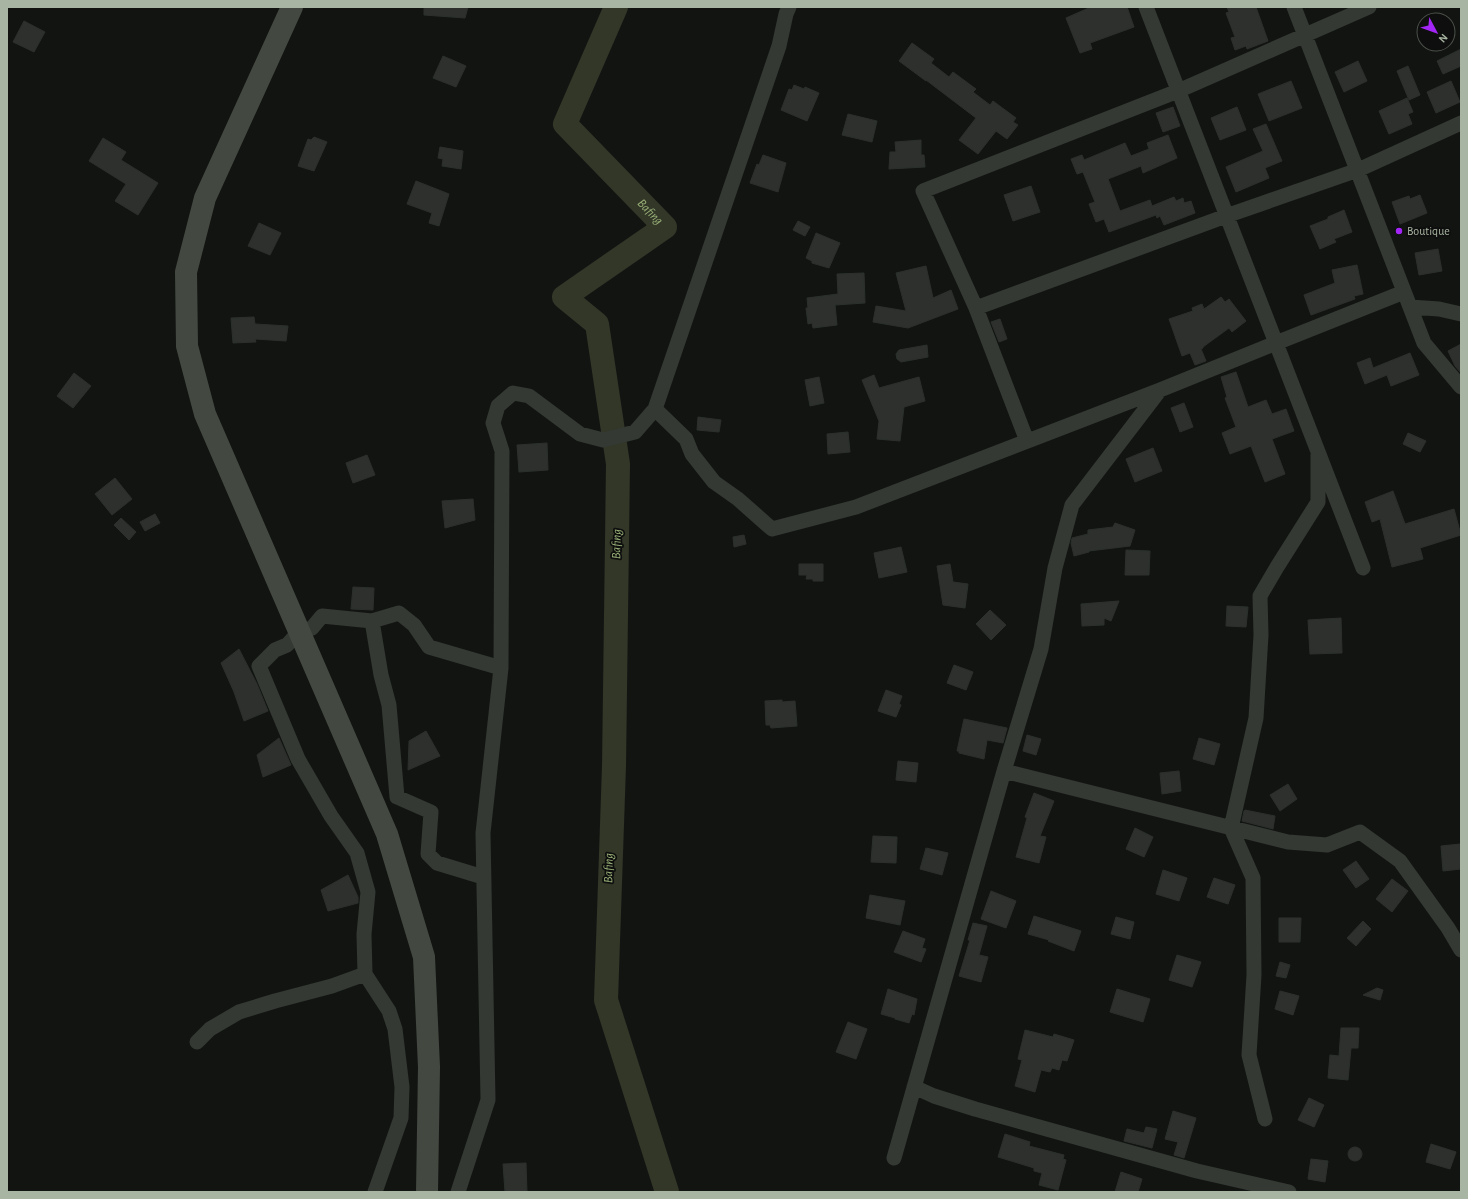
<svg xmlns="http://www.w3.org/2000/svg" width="1468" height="1199" viewBox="0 0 1468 1199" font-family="'Alegreya Sans',sans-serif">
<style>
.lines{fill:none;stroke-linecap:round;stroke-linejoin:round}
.river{stroke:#323728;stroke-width:24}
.building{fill:#2d302d;stroke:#2c302c}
.minor{stroke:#343933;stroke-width:15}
.secondary{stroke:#434941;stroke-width:22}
.poi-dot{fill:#a326f7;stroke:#0d0e0d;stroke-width:1.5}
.labels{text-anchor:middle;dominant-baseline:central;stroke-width:3.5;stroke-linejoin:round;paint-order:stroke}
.poi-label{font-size:12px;fill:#a9b5a3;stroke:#0d0e0d;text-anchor:start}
.water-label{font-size:13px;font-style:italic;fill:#9ab178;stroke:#0d0e0d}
</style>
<rect width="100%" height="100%" fill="#121412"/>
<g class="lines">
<path class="river" id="s1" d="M616 7 565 124 665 227 564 297 597 324 618 464 614 766 606 1000 667 1192"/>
</g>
<path class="building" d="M424 7H468L465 18 424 15Z
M1091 7H1127L1134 27 1090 43 1092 49 1080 53 1066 18Z
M1227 7H1256L1268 41 1247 49 1246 46 1235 50 1231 38 1235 37 1226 13 1229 12Z
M24 21 45 32 34 52 13 42Z
M912 43 934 59 931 63 949 77 953 72 976 89 973 92 990 105 993 101 1016 118 1013 122 1018 125 1007 139 996 131 978 154 959 140 976 118 926 80V81L899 61Z
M1461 49V66L1443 74 1437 61Z
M443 56 466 66 456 87 433 78Z
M1358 61 1367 81 1344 92 1335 72Z
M1408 66 1420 95 1409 100 1397 71Z
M1291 81 1302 108 1269 121 1258 94Z
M1451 81 1460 102 1436 113 1427 92Z
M794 85 804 89 805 87 819 93 807 121 781 110 789 89 792 90Z
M1407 98 1413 112 1408 114 1412 124 1389 134 1379 111Z
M1173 107 1180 126 1163 132 1156 113Z
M1237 107 1246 130 1220 140 1211 118Z
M848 114 877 121 872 142 842 135Z
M1266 124 1282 161 1265 168 1269 178 1236 192 1226 167 1263 151 1253 129Z
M1168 135 1177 158 1143 173 1141 166 1108 179 1120 211 1150 200 1152 206 1174 197 1176 201 1183 198 1184 203 1191 201 1195 213 1164 225 1160 216 1157 218 1156 215 1109 232 1104 219 1096 222 1089 204 1095 202 1083 172 1077 174 1071 159 1082 155 1084 160 1125 143 1131 156 1149 149 1147 143Z
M314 137 327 142 314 171 298 166 308 139 311 140Z
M103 138 126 152 121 160 158 183 138 215 115 201 126 184 89 161Z
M921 140V155H924L925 167 889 169 890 152H896L895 142Z
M440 147 463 151 461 169 442 166 443 159 438 158Z
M763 155 786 163 778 192 750 183 757 164 759 165Z
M416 181 449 194 439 226 429 223 432 213 407 204Z
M1031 186 1040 212 1013 221 1004 195Z
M1420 195 1427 213 1400 224 1392 202 1409 196 1410 199Z
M1344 210 1352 232 1334 239 1336 242 1320 249 1310 226 1328 219V217Z
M798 221 810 227 805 236 793 230Z
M259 223 281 233 270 255 248 246Z
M816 233 840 243 829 268 812 263V261L806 258Z
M1438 249 1442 271 1419 275 1415 253Z
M1357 265 1363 294 1354 296 1355 299 1311 315 1304 295 1335 283 1332 270Z
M926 266 933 298 951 290 958 309 908 328 873 322 876 306 906 311 896 273Z
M864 273 865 303 835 305 837 325 813 328 812 323 808 324 806 308H808L807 298 838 294 837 274Z
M1221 297 1225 302 1229 299 1246 321 1232 332 1229 328 1203 347V348L1201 349 1206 361 1195 365 1190 353 1182 356 1169 319 1193 311 1192 308 1202 304 1204 309Z
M254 317 255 324 288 326 286 341 255 339 256 342 233 343 231 318Z
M1000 319 1007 339 999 342 991 322Z
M1461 344V373L1455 366 1448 351Z
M927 345 928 357 901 362 897 359 896 354 899 350Z
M1410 353 1419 375 1391 386 1387 375 1365 384 1357 363 1370 358 1373 368Z
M1236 372 1248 407 1266 400 1272 414 1286 409 1294 431 1272 439 1285 474 1265 482 1251 446 1230 454 1222 433 1236 427 1225 398 1227 397 1221 377Z
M74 373 91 386 73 408 57 396Z
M874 375 879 388 919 377 925 401 904 407 900 441 877 439 879 421 862 380Z
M819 377 824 403 810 406 805 380Z
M1184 403 1193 427 1180 432 1171 408Z
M698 417 721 420 719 432 697 430Z
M848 432 850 452 828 454 827 434Z
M1408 433 1426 441 1420 452 1403 444Z
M547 443 548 470 519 472 517 445Z
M1153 448 1162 471 1135 482 1126 459Z
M367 455 375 475 353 483 346 463Z
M115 478 132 499 112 515 95 494Z
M1393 491 1405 524 1454 509 1461 535 1420 548 1423 559 1392 567 1380 519 1372 522 1365 502Z
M473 499 475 520 445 528 442 501Z
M155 514 160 523 145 531 140 522Z
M121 518 136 532 129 540 114 525Z
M1115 523 1135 530 1130 546 1089 551V552L1074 556 1071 543 1072 538 1088 534V530L1113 527Z
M744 535 746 544 734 547 733 537Z
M901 547 907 572 879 578 874 553Z
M1126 550 1150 551 1149 575H1125Z
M799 564H823V581H813V579H806L807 575H799Z
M950 564 953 582 968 584 965 608 943 605 937 566Z
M353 587 374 588 373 610 351 609Z
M1119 601 1111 621 1104 618V625L1082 626 1081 604Z
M1227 606 1248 607 1246 627 1226 626Z
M990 610 1006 625 991 640 976 624Z
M1341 618 1342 653 1310 654 1308 620Z
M239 649 257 684 268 711 244 721 234 692 221 663Z
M954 665 973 672 966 690 947 683Z
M886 690 902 696 899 704 901 705 896 717 878 711Z
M782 700V702L795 701 797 726 771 728 770 725H766L765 701Z
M964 719 1007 728 1003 743 987 740 984 759 959 753V751H957Z
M426 731 440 756 408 770 409 741Z
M1027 735 1041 739 1036 755 1023 751Z
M279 738 291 765 263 777 257 755Z
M1199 738 1220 744 1214 765 1193 759Z
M898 761 918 763 916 782 896 780Z
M1179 771 1181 791 1162 794 1160 773Z
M1288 784 1297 799 1280 811 1270 795Z
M1034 793 1054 801 1040 836 1046 837 1039 863 1016 857 1027 818 1025 817Z
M1245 810 1275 816 1273 829 1242 821 1244 811Z
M1135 828 1153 837 1144 857 1126 849Z
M873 836 897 837 896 863 871 862Z
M1460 844 1461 869 1443 871 1441 846Z
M926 848 948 853 942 875 920 869Z
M1356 861 1369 879 1356 888 1343 870Z
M1163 870 1187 878 1179 901 1156 894Z
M348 875 358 897V903L328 911 321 890Z
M1214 878 1235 885 1228 904 1207 897Z
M1392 879 1408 891 1392 912 1376 899Z
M991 891 1016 901 1006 928 981 919Z
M870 895 905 901 900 925 866 918Z
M1034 916 1081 931 1074 951 1048 941 1049 940 1028 934Z
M1116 917 1134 922 1130 939 1111 934Z
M1279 918H1301L1300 942H1279Z
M1363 921 1371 929 1356 946 1347 938Z
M973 923 987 926 979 955 988 957 981 982 959 976 970 940H968Z
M903 931 925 939 922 948 926 949 921 962 894 952Z
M1177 955 1201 962 1192 987 1169 980Z
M1280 962 1290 965 1286 978 1276 976Z
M1377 988 1383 990 1380 1000 1363 995Z
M888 989 917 999 914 1015 912 1014 909 1023 895 1019V1018L881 1014Z
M1117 989 1150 999 1143 1022 1110 1012Z
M1280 991 1299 996 1293 1015 1275 1009Z
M848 1022 867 1029 856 1059 836 1052Z
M1341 1028H1359L1358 1048H1351L1348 1080 1328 1078 1330 1055 1339 1056Z
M1025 1030 1053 1037 1054 1034 1074 1040 1067 1061 1062 1060 1059 1070 1052 1068 1050 1072 1041 1070 1035 1092 1015 1086 1022 1060 1018 1059Z
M1309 1098 1324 1105 1314 1127 1298 1120Z
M1173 1111 1196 1118 1184 1158 1174 1155 1178 1142 1165 1139Z
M1146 1127 1157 1129 1152 1148 1124 1141 1127 1129 1144 1133Z
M1005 1134 1030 1142 1029 1146 1064 1155 1063 1159 1066 1160 1058 1190 1039 1185 1042 1173 1034 1171V1168L998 1157Z
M1431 1144 1456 1152 1450 1169 1426 1162Z
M1348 1154a7 7 0 1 1 14 0a7 7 0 1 1-14 0Z
M1311 1159 1328 1161 1325 1182 1308 1179Z
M526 1163 527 1192H505L503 1164Z
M1121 1172 1142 1179 1138 1192H1115Z"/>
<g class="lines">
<path class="minor" d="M1146 7 1363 568
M1294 7 1424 343 1461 387
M1410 307 1439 309 1461 314
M976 308 1226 216 1358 170 1461 123
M655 409 686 439 692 454 714 482 738 499 772 529 856 507 1160 390 1276 343 1404 292
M1027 441 976 308 923 191 1178 91 1369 7
M1004 771 1288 842 1327 845 1360 832 1400 861 1448 928 1461 950
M483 877 437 863 428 854 431 812 397 797 389 705 381 675 372 621 399 613 414 625 429 647 501 668
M365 974 389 1011 395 1029 402 1087 401 1118 375 1192
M197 1042 210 1029 239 1012 275 1001 332 986 365 974 364 934 368 892 357 853 331 816 298 759 259 666 275 650 287 645 299 632 312 628 322 616 372 621
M914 1087 934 1096 975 1109 1197 1171 1289 1192
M1265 1119 1249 1055 1254 975 1253 878 1231 828 1256 718 1261 635 1260 596 1277 567 1318 502V452
M894 1158 1004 771 1041 649 1055 568 1072 505 1160 390
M458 1192 488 1100 483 833 501 668 502 451 493 423 498 406 513 393 529 396 580 434 603 440 635 432 655 409 779 46 786 14 789 7"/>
<path class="secondary" d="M292 7 205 198 186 272 187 346 205 414 387 834 424 957 429 1067 427 1192"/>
</g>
<circle class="poi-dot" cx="1399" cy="231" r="4"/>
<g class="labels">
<g class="poi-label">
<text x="1407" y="231">Boutique</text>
</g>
<g class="water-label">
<text stroke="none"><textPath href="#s1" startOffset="250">Bafing</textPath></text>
<text transform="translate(617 544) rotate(-89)">Bafing</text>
<text transform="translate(609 868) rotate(-89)">Bafing</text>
</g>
</g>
<rect width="1468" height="1199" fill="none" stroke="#a9b5a3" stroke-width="16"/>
<g transform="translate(1436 32) rotate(131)"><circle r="19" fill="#0d0e0d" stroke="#4b5149"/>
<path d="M0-3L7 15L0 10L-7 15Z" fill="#a326f7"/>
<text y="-6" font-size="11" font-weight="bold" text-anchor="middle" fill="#a9b5a3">N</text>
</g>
</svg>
